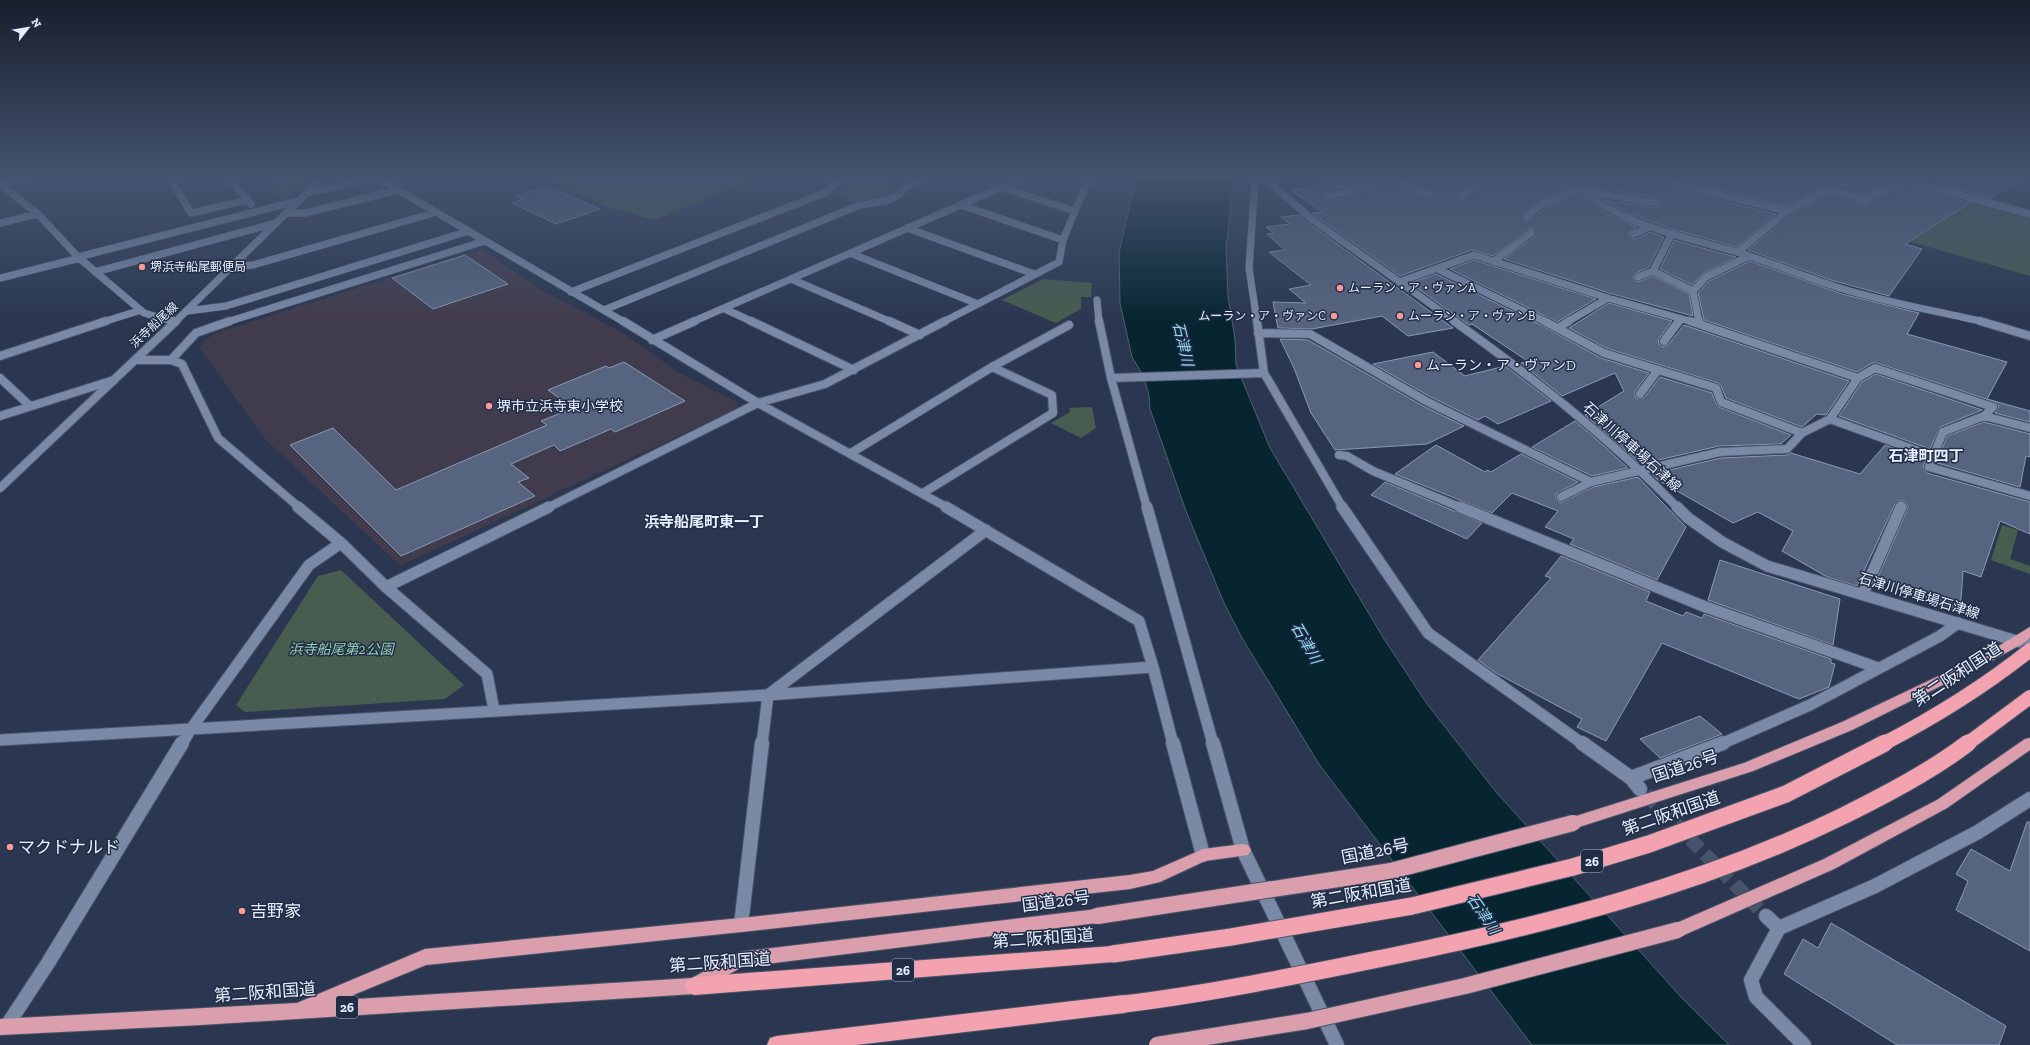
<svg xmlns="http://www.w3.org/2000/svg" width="2030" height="1045" viewBox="0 0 2030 1045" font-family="'Zilla Slab','Noto Sans JP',serif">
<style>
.education{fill:#413c4d}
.green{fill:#485c50}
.water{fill:#062530;stroke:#4a626e}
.building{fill:#576480;stroke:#8a99b6}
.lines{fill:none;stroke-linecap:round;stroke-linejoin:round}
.minor-tunnel{stroke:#47536a;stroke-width:14;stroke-dasharray:14 7;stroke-linecap:butt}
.service-far1-casing{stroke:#4a546a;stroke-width:8}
.service-casing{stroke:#4a546a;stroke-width:10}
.minor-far3-casing{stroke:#4a546a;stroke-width:8}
.minor-far2-casing{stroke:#4a546a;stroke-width:10}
.minor-far1-casing{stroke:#4a546a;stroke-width:13}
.minor-casing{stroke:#4a546a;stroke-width:16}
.tertiary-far1-casing{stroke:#4a546a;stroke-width:8}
.tertiary-casing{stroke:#4a546a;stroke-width:10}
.secondary-far2-casing{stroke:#4a546a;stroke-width:8}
.secondary-far1-casing{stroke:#4a546a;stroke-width:10}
.secondary-casing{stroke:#4a546a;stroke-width:13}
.trunk-casing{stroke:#4a546a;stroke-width:2}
.motorway-casing{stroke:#4a546a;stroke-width:2}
.service-far1{stroke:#7a89a6;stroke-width:7}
.service{stroke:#7a89a6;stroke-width:8}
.minor-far3{stroke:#7a89a6;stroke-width:7}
.minor-far2{stroke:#7a89a6;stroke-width:8}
.minor-far1{stroke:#7a89a6;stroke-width:11}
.minor{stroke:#7a89a6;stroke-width:14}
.tertiary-far1{stroke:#7a89a6;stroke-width:7}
.tertiary{stroke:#7a89a6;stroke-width:8}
.secondary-far2{stroke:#7a89a6;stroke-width:7}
.secondary-far1{stroke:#7a89a6;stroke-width:8}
.secondary{stroke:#7a89a6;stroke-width:11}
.trunk{fill:#da9ead;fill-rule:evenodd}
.motorway{fill:#f2a3af;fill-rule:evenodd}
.trunk-bridge-casing{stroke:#4a546a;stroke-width:18;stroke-linecap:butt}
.motorway-bridge-far1-casing{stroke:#4a546a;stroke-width:16;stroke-linecap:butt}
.motorway-bridge-casing{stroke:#4a546a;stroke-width:19;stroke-linecap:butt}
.trunk-bridge{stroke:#da9ead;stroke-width:16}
.motorway-bridge-far1{stroke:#f2a3af;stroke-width:14}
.motorway-bridge{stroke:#f2a3af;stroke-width:17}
.poi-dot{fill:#f59b98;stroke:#212d45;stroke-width:1.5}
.labels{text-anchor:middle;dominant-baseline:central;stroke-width:3;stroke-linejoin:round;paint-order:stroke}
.far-poi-label{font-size:12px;fill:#e7efff;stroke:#212d45;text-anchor:start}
.far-street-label{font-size:12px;fill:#e7efff;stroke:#212d45}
.shield{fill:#212d45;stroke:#acb5c7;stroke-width:1}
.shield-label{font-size:13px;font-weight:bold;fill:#e7efff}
.poi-label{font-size:14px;fill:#e7efff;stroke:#212d45;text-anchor:start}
.street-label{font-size:14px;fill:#e7efff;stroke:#212d45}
.park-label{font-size:14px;font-style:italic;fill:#93d1ae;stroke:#212d45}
.water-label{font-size:15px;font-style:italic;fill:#94dbf8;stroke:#212d45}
.neighbourhood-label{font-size:15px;font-weight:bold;fill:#e7efff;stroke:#212d45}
.near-street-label{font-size:17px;fill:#e7efff;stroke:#212d45}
.near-poi-label{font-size:17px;fill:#e7efff;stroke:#212d45;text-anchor:start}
</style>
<rect width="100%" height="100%" fill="#2b3750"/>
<path class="education" d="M481 249 542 290 623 333 679 373 737 402 736 409 402 565 394 560 266 440 199 347 213 334Z"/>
<path class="green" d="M265 177H309L283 201Z
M547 177H760L654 220 608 207 559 185Z
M875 179 896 187 891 195 879 199 856 202 836 194C847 182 859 181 875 179Z
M1864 199 1940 220 1975 201 2030 217V276L1828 218Z
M1043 279 1092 283 1091 297H1081V309L1056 323 1002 300Z
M1092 407 1096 428 1081 438 1051 423 1070 412 1069 408Z
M2002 525 2018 530 2010 559 2030 566V574L1991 560Z
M341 570 464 685 445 699 245 712 236 705 318 576Z"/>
<path class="water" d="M1136 177H1234L1226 249 1228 296 1235 339 1236 365 1270 448 1384 639 1427 704 1496 792 1681 997 1729 1045H1532L1319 764 1242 638 1224 603 1186 511 1150 409 1149 395 1143 375 1132 357 1120 303 1119 253Z"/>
<path class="building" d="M1333 177H1378L1351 185Z
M1399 177H1478L1458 194V199L1462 201 1488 181 1490 177H1543L1547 182 1569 186 1542 198 1524 212 1523 219 1526 221 1530 220 1548 206 1578 193 1608 214 1637 227 1630 231 1629 236 1631 238 1636 239 1650 232 1664 237 1649 267 1636 273 1633 278 1638 282 1653 276 1689 294 1693 316 1609 293 1504 259 1534 237 1535 230 1531 228 1493 256 1472 250 1400 276 1317 217 1312 213 1322 212 1291 190 1326 185 1336 189 1328 191 1325 194 1326 199 1331 201 1389 184 1425 199 1431 196 1432 193 1429 190Z
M1583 177H1641L1645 182 1776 214 1737 247 1672 229 1632 215 1604 200 1657 208 1661 206V201L1658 198 1602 189H1589L1580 182Z
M1666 177H1725L1729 182 1744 185 1752 181 1754 177H1840L1786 206Z
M1855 177H1889L1892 181 1864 194 1841 187 1853 181Z
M1957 177H2030L1990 198 1946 186 1955 181Z
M547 186 600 209 556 224 512 203 524 199 516 196Z
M1907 186 1970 203 1905 244 1922 249 1889 296 1831 280 1748 250 1790 215 1828 194 1865 204Z
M1299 215 1311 225 1453 328 1408 336 1382 316 1312 329 1278 328 1273 302 1306 303 1289 289 1311 285 1269 252 1285 250 1267 234 1273 233 1266 227 1290 224 1281 217Z
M1674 240 1691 245 1736 257 1704 273 1692 285 1660 269Z
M465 255 508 284 433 309 392 278Z
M1474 260 1596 299 1557 322 1450 269Z
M1750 261 1842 294 1919 313 1907 334 2007 362 1987 399 2030 411V422L1995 413 1999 406 1995 402 1877 363H1872L1857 372 1704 320 1698 293 1709 281Z
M1436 274 1539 324 1601 358 1649 373 1635 391V396L1637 399 1644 398 1660 377 1712 393 1716 404 1719 407 1791 435 1781 444 1719 446 1641 464 1585 415 1624 391 1615 373 1562 396 1521 363 1529 362 1472 324 1469 325 1410 283Z
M1609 303 1672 321 1658 340 1659 344 1663 347 1669 344 1684 325 1849 381 1826 415 1817 414 1802 427 1726 398 1721 386 1718 383 1606 348 1569 328Z
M1280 339 1308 340 1423 406 1464 426 1427 444 1335 450 1311 413 1294 368Z
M1433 352 1465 376 1505 366 1551 401 1498 424 1485 416 1478 420 1429 396 1373 364Z
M624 362 685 401 615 432 611 429 560 451 554 445 511 464 529 478 518 482 535 496 401 556 290 445 333 428 396 490 547 425 541 421 573 408 548 390 606 366 609 368Z
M1876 374 1982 410 1940 427 1930 449 1839 416 1862 382Z
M1575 421 1594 437 1628 468 1592 476 1532 447Z
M1984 422 2030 434V457L2026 456 2020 487 1937 463 1947 436Z
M1436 445 1485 472 1487 470 1491 472 1521 454 1578 482 1556 494V499L1560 503 1593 487 1638 477 1686 527 1657 580 1570 544 1574 539 1545 527 1558 511 1512 493 1492 513 1395 474Z
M1885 445 1926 460 1923 467 1927 473 2030 502V534L2000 521 1981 577 1963 571 1960 613 1934 604V600L1877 579 1907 510 1908 506 1904 501 1900 500 1895 504 1857 586 1827 577 1782 551 1793 531 1758 512 1733 523 1658 480 1652 474 1721 458 1787 455 1791 453 1860 474Z
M1385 482 1454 511 1482 523 1467 539 1371 495Z
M1561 556 1650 592 1646 601 1683 616 1686 612 1702 618 1704 614 1831 659V663L1835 664 1829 687 1799 699 1662 643 1606 741 1577 727 1582 719 1496 673 1478 660 1551 578 1545 576Z
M1720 560 1840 599 1833 645 1708 600Z
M1700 716 1722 734 1660 758 1640 739Z
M2027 822H2030V951L1956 910 1968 881 1956 874 1971 849 2010 871Z
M1831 923 2006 1026 1999 1045H1897L1784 974 1803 939 1818 948Z"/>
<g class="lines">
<path class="minor-tunnel" d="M1646 794 1766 916"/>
<g class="service-far1-casing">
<path id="service-far1" d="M1932 187 1952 177
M1587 194H1601L1657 203
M1634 234 1649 227
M1494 261 1531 233
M1638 277 1653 271
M1678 322 1681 319"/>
</g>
<g class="service-casing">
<path id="service" d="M1664 341 1679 321
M1640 394 1658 370
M1929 467 1943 432"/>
</g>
<g class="minor-far3-casing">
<path id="minor-far3" d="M185 177 171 180 191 213 248 200
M228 177 251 204
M376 177 624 322
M1321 177 1351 190
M1548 177 1572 182
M1578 177 1572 182C1623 227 1675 234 1737 252 1773 263 1807 278 1843 289 1889 303 1937 311 1984 322
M1646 177 1787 211
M1730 177 1744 180 1749 177
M1894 177 2030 214
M1388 178 1427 194
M0 184 38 214 78 257 144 313 175 322
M0 184 34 177
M1001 187 1074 211
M1828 189 1864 199 1908 180
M306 193 377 177
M1330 196 1394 177
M1462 196 1485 177
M961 205 1063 240
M286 213H305L398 190
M1527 216 1545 202 1578 188
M0 223 38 214
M907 228 1034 274
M1671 235 1653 271 1693 291 1699 322
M1738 252 1787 211 1850 177
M850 253 978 304
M78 257 298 201
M230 267 253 265 437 212
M1438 269 1546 322
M95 272 276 223
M0 278 80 258
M791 279 891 322
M1399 282 1474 255 1608 298 1693 322
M1693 291 1706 277 1749 256
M571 292 827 192C837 181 848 178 862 177
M1097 300 1099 322
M725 309 753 322
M604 310 860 205 886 201 899 195 905 187 932 177
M187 311 226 306 469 231
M103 322 141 310
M227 322 485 241
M692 322 1025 177
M943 322 1059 262 1063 240 1089 177
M1257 322 1249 268 1255 181 1291 177
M1567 322 1608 298"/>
</g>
<g class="minor-far2-casing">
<path id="minor-far2" d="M173 321 175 322
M623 321 758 403 948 508
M751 321 854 370
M889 321 920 335
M1099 321 1111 378 1147 508
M1257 321 1264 373 1343 508
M1544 321 1604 353 1716 388 1721 402 1802 433 1787 449 1720 452 1591 482
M1690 321 1858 378 1875 368 1993 407 1984 416 1943 432
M1699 321V324
M1980 321 2030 336
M1558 328 1569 321
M1258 333 1310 334 1426 401 1591 482 1561 497
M652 340 695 321
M0 356 106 321
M135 360H171L182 364 218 438 300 508
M171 360 196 333 230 321
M0 378 30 406
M1111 378 1264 373
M0 416 114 380
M1984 416 2030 428
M1830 419 1932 456
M1802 433 1830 419 1858 378
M851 453 992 367 1069 325
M1339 455 1347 456 1373 471 1462 508
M1929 467 2030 496
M923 493 1053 413 1052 395 992 367
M547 508 758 403 825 384 945 321"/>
</g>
<g class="minor-far1-casing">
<path id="minor-far1" d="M298 507 341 543 386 587 487 674 494 710
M946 507 1139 621 1153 667
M1147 507 1213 744
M1342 507 1428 633 1583 744
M1460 507 1703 606 1878 668
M386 587 549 507
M1863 594 1901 507
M0 740 191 729 309 565 341 543
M182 744 191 729 768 695 1153 667 1173 744
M762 744 768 695 986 530
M1721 744 1810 705 1940 636 1958 623"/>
</g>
<g class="minor-casing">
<path id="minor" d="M1173 743 1203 855
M1213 743 1243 850 1337 1045
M1582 743 1631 778 1640 789
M1631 778 1723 743
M1766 916 1779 928 1751 980 1756 997 1804 1045
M741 925 762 743
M1779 928 1875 886 1978 832 2030 799
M6 1027 48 963 182 743"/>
</g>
<g class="tertiary-far1-casing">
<path id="tertiary-far1" d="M175 322 323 177"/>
</g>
<g class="tertiary-casing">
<path id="tertiary" d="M0 488 176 321"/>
</g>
<g class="secondary-far2-casing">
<path id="secondary-far2" d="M1263 177 1314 221 1456 322"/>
</g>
<g class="secondary-far1-casing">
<path id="secondary-far1" d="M1454 321C1533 378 1610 438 1678 508"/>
</g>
<g class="secondary-casing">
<path id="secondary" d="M1677 507 1688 518 1722 542 1767 566 2030 645"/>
</g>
<g class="trunk-casing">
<path id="trunk" d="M2030 627V638L2022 644 1995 659 1852 730 1753 771 1573 829 1568 827 1566 823 1568 819 1573 817 1744 763 1842 722 1987 653Z
M2030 738V750L1947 808 1834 869 1684 935 1678 937 1672 935 1670 930 1672 925 1824 859 1937 800 2025 739Z
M1243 844 1248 845 1251 850 1248 855 1205 861 1160 882 1130 889 741 932 426 965 341 1000 692 978 740 952 1097 909 1103 911 1105 916 1103 921 1097 923 742 967 694 994 201 1025 0 1035V1019L297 1003 425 949 741 918 1130 875 1153 871 1203 849Z"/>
</g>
<g class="motorway-casing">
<path id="motorway" d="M1113 946 1119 948 1122 954 1119 960 1113 962 694 995 688 992 685 986 688 980 694 977Z
M1124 995 1131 998 1133 1004 1131 1010 1124 1013 856 1045H767L770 1038 777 1036Z"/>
</g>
<use href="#service-far1" class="service-far1"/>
<use href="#service" class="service"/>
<use href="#minor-far3" class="minor-far3"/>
<use href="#minor-far2" class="minor-far2"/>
<use href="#minor-far1" class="minor-far1"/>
<use href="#minor" class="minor"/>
<use href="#tertiary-far1" class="tertiary-far1"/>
<use href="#tertiary" class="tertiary"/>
<use href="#secondary-far2" class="secondary-far2"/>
<use href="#secondary-far1" class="secondary-far1"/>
<use href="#secondary" class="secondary"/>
<use href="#trunk" class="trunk"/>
<use href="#motorway" class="motorway"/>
<g class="trunk-bridge-casing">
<path id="trunk-bridge" d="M1097 916 1391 871 1573 823
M1157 1045 1307 1021 1465 986 1678 930"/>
</g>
<g class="motorway-bridge-far1-casing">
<path id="motorway-bridge-far1" d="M1883 744C1935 717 1985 686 2030 650
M1967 744 2030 697"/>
</g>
<g class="motorway-bridge-casing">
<path id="motorway-bridge" d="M1113 954 1231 937 1412 906 1573 867 1649 844 1786 794 1885 743
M1124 1004C1213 993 1300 975 1388 957 1545 925 1701 886 1845 815 1887 794 1931 771 1968 743"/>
</g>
<use href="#trunk-bridge" class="trunk-bridge"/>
<use href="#motorway-bridge-far1" class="motorway-bridge-far1"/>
<use href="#motorway-bridge" class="motorway-bridge"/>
</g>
<linearGradient id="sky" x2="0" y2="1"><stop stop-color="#181e2c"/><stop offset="0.55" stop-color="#44536f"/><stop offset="1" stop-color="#44536f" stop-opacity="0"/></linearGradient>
<rect width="2030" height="323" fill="url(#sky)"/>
<g class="poi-dot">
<circle cx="142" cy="267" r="4"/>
<circle cx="1340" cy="288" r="4"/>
<circle cx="1334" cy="316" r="4"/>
<circle cx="1400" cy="316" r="4"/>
<circle cx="1418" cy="365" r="4"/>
<circle cx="489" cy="406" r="4"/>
<circle cx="10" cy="847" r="4"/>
<circle cx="242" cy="911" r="4"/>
</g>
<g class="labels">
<g class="far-poi-label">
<text x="150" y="267">堺浜寺船尾郵便局</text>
<text x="1348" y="288">ムーラン・ア・ヴァンA</text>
<text x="1326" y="316" text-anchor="end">ムーラン・ア・ヴァンC</text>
<text x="1408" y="316">ムーラン・ア・ヴァンB</text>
</g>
<g class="far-street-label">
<text transform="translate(154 325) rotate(-43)">浜寺船尾線</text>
</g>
<g class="shield">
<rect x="1581" y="850" width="22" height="22" rx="3"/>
<rect x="892" y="959" width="22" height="22" rx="3"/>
<rect x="336" y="996" width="22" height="22" rx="3"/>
</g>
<g class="shield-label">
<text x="1592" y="861">26</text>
<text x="903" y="970">26</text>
<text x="347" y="1007">26</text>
</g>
<g class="poi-label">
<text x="1426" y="365">ムーラン・ア・ヴァンD</text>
<text x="497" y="406">堺市立浜寺東小学校</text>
</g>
<g class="street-label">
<text transform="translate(1632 447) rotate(42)">石津川停車場石津線</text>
<text transform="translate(1919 596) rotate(17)">石津川停車場石津線</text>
</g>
<g class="park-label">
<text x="341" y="649">浜寺船尾第2公園</text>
</g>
<g class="water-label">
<text transform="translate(1183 344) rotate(77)">石津川</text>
<text transform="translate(1306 643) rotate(60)">石津川</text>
<text transform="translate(1483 914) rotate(56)">石津川</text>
</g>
<g class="neighbourhood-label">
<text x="1926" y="456">石津町四丁</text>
<text x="704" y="522">浜寺船尾町東一丁</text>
</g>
<g class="near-street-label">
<text transform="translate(1957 674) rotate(-33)">第二阪和国道</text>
<text transform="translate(1685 766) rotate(-18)">国道26号</text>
<text transform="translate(1671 813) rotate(-19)">第二阪和国道</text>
<text transform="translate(1375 851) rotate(-11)">国道26号</text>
<text transform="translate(1361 893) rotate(-10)">第二阪和国道</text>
<text transform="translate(1056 901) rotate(-7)">国道26号</text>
<text transform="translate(1043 938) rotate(-4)">第二阪和国道</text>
<text transform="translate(720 962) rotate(-4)">第二阪和国道</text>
<text transform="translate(265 992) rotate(-4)">第二阪和国道</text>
</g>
<g class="near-poi-label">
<text x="18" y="847">マクドナルド</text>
<text x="250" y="911">吉野家</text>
</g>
</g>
<g transform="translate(28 28) rotate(59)" stroke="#212d45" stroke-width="3" paint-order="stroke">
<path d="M0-3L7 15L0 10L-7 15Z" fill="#e7efff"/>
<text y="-6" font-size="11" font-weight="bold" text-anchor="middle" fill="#e7efff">N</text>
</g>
</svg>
